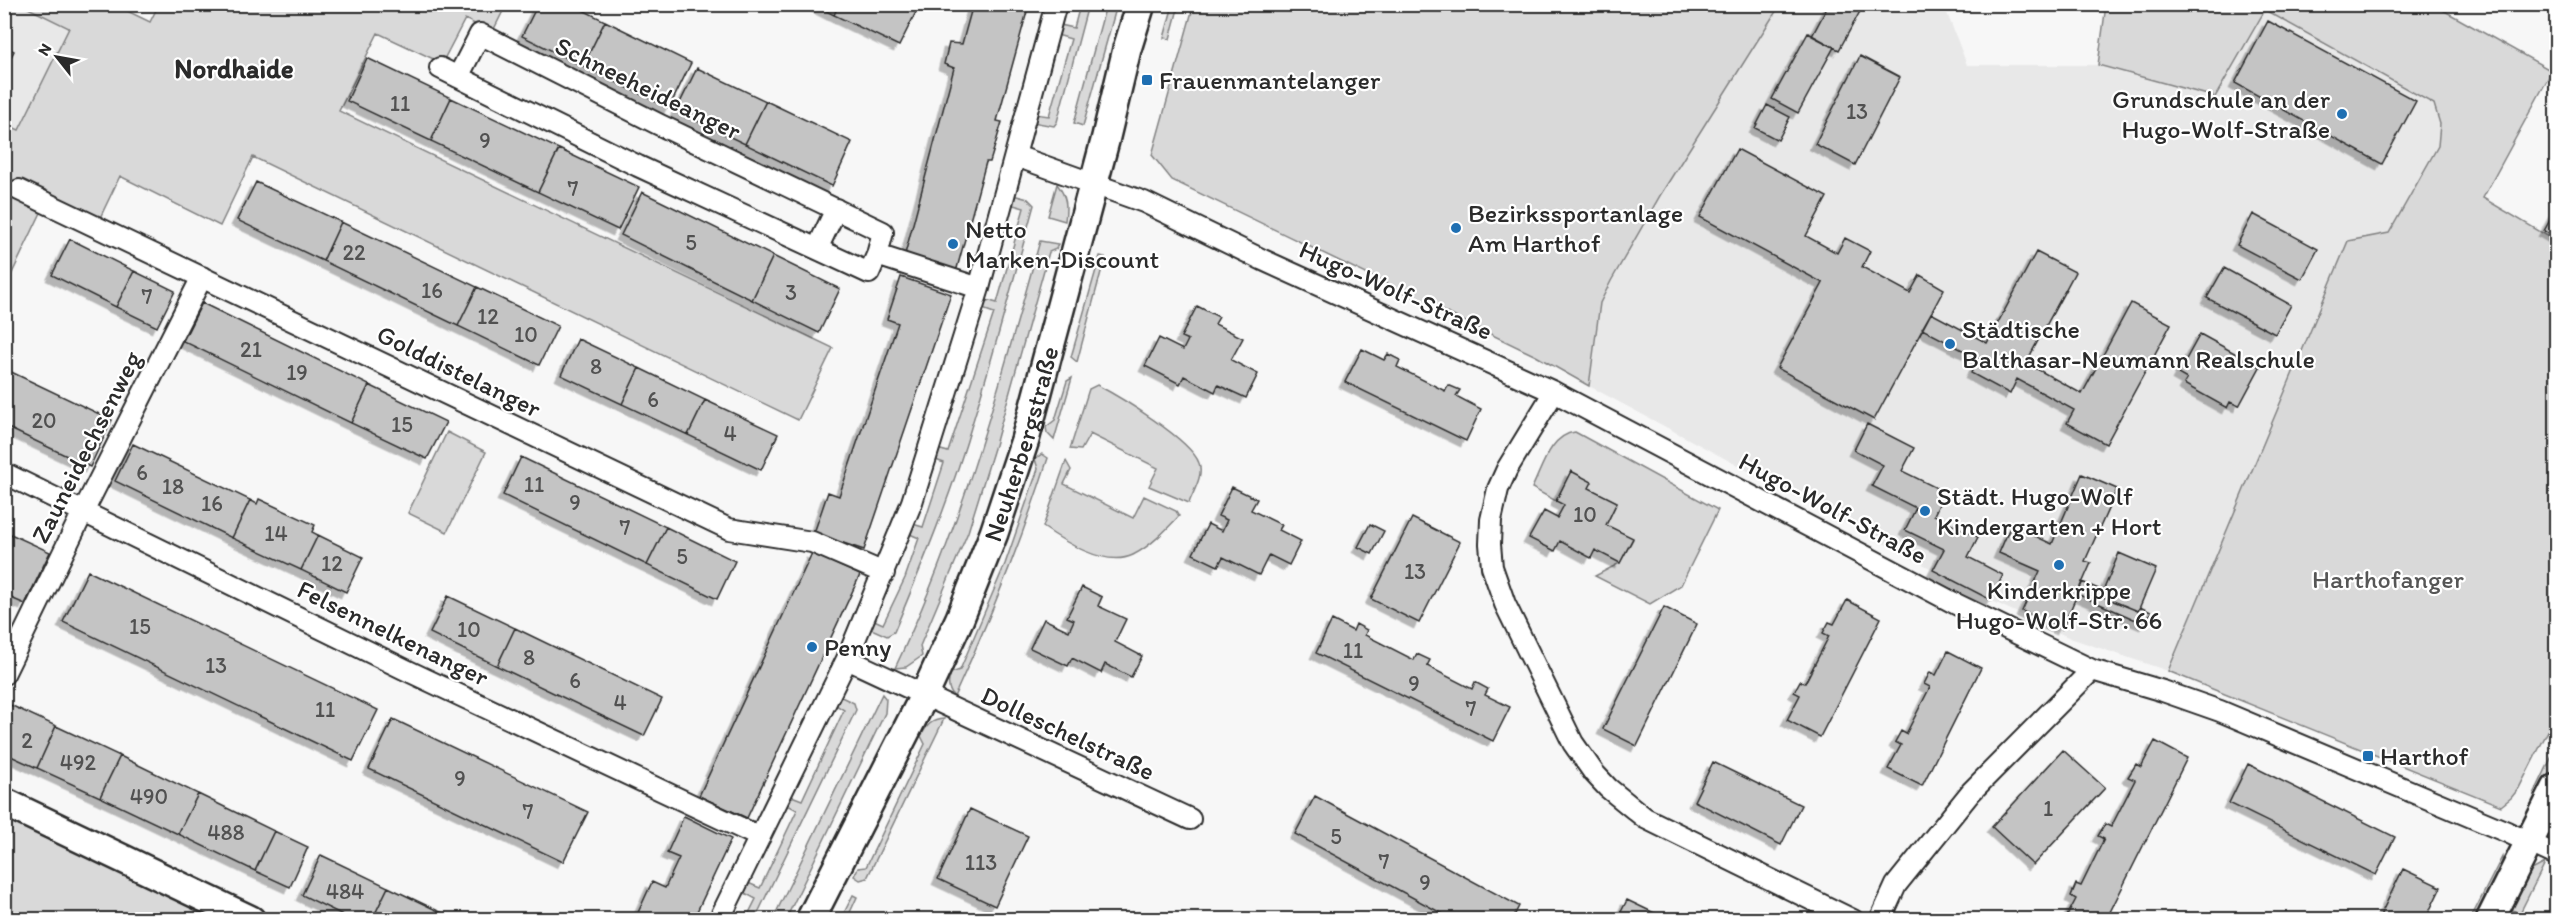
<svg xmlns="http://www.w3.org/2000/svg" width="2561" height="924" viewBox="0 0 2561 924" font-family="Itim,sans-serif">
<style>
.built{fill:#e8e8e8}
.green{fill:#d9d9d9;stroke:#828282;stroke-width:1.5}
.building{fill:#c4c4c4;stroke:#2b2b2b;stroke-width:1.5;filter:url(#shadow)}
.lines{fill:none;stroke-linecap:round;stroke-linejoin:round}
.street-casing{stroke:#2b2b2b;stroke-width:24}
.secondary-casing{stroke:#2b2b2b;stroke-width:32}
.street{stroke:#fff;stroke-width:20}
.secondary{stroke:#fff;stroke-width:27}
.poi-dot{fill:#1f6fb2;stroke:#fff;stroke-width:2}
.labels{text-anchor:middle;dominant-baseline:central;stroke-width:4.5;stroke-linejoin:round;paint-order:stroke}
.number-label{font-size:22px;fill:#515151}
.poi-label{font-size:26px;fill:#2b2b2b;stroke:#fff;text-anchor:start}
.street-label{font-size:26px;fill:#2b2b2b;stroke:#fff}
.park-label{font-size:26px;fill:#565656;stroke:#fff}
.neighbourhood-label{font-size:27px;font-weight:bold;fill:#2b2b2b;stroke:#fff}
</style>
<defs>
<filter id="shadow"><feDropShadow dx="-5.5" dy="5.5" stdDeviation="0" flood-color="#0004"/></filter>
</defs>
<rect width="100%" height="100%" fill="#f7f7f7"/>
<filter id="ink" filterUnits="userSpaceOnUse"><feTurbulence type="fractalNoise" baseFrequency=".0167" numOctaves="2"/><feDisplacementMap in="SourceGraphic" scale="12" xChannelSelector="R" yChannelSelector="G"/><feConvolveMatrix kernelMatrix="1 2 1 2 8 2 1 2 1" color-interpolation-filters="sRGB"/></filter>
<g filter="url(#ink)">
<path class="built" d="M4 5H22L70 28 19 131 5 124Z
M1780 5H1933L1947 13 1967 65H2098L2215 97 2264 10 2434 103 2440 124 2438 146 2389 233 2348 241 2168 671 2070 638 1990 600 1589 386 1600 303 1611 281 1661 194Z"/>
<path class="green" d="M159 4 506 5 492 33 465 19 442 63 378 33 339 111 833 348 798 420 253 157 220 226 120 176 98 222 48 198 5 288V124L19 130 69 28 22 5H115L150 22Z
M1194 4H1780V5L1661 194 1611 281 1600 303 1589 386 1536 356 1172 180 1152 155Z
M1080 5H1088L1057 122 1054 126 1032 122 1035 114 1049 116 1071 39 1057 35 1060 25 1074 28Z
M1106 5H1117L1083 126 1074 123Z
M1173 5H1179L1170 39 1164 38Z
M2434 5 2552 71 2483 198 2556 241V715L2519 788 2511 798 2501 806 2168 671 2348 241 2389 233 2438 146 2440 124 2434 104 2265 10 2215 97 2098 65 2106 5Z
M1057 184C1067 197 1067 206 1065 221L1048 216Z
M1013 195 1028 199 1034 205C1014 277 995 350 973 421 952 493 923 563 894 632L887 636 867 627 870 618 883 624 905 578 919 538 905 532 909 523 923 527 944 463 930 458 934 448 948 452 994 313 980 308 983 299 997 303 1024 208 1010 204Z
M1040 241 1058 244 1056 249 1049 252 995 445 968 532 920 646 922 656 906 667 895 668C961 530 999 387 1040 241Z
M1100 256 1105 257 1077 362 1071 357Z
M1072 378 1054 440 1047 433 1046 427 1055 420 1067 381Z
M1097 385C1120 397 1191 440 1199 463 1204 475 1193 492 1189 503L1149 486 1158 468 1090 434 1081 450 1070 449 1089 389Z
M447 432 486 452 447 532 408 513Z
M1575 432 1718 510 1681 585 1650 604 1595 576 1620 563 1633 539 1606 525 1617 502 1589 488 1571 472 1556 501 1532 488C1542 468 1550 435 1575 432Z
M1042 454 1048 458C1022 540 990 619 954 697 948 690 947 682 951 673L960 670 1005 564 1038 469 1035 459Z
M1066 461 1071 470 1064 484 1133 518 1144 496 1176 511 1179 516C1166 530 1151 546 1133 555 1106 568 1066 543 1043 527Z
M835 694 854 703 856 710 755 919H746L756 899 743 892 748 883 760 888 797 810 784 803 789 795 802 800 844 710 831 702Z
M882 694 886 699 885 713 786 919H773Z
M944 719 867 878 860 880 854 876 858 868 866 867 925 744 921 736C927 725 931 720 944 719Z
M2556 748V766L2541 797 2534 794Z
M4 816 221 919H10L5 917Z
M2502 857 2503 866 2477 919 2470 920Z
M2545 863 2517 919H2511L2515 911 2509 908 2528 872Z
M853 895 857 897 847 919H841Z"/>
<path class="building" d="M538 4H571L605 21 583 66 522 36Z
M813 4H839L834 15Z
M839 4H915L919 6 899 46 834 15Z
M973 4H1016L1028 8 997 121 1002 122 990 162H986L956 272 904 258 954 68 944 64 949 43 962 44Z
M1829 4H1864L1839 50 1812 36Z
M605 21 691 63 669 108 583 66Z
M2268 21 2416 101 2382 164 2235 83Z
M1808 33 1834 47 1798 113 1772 99Z
M4 46 14 51 4 70Z
M1860 56 1900 77 1855 165 1815 144Z
M367 58 451 98 431 141 347 101Z
M697 68 766 101 745 144 676 111Z
M451 98 559 149 538 192 431 141Z
M766 101 852 142 832 186 745 144Z
M1767 105 1790 117 1778 140 1755 128Z
M559 149 639 187 618 230 538 192Z
M559 149 639 187 618 230 538 192Z
M1737 149 1827 197 1806 236 1837 253 1845 238 1870 251 1862 267 1910 293 1920 275 1944 289 1874 420 1777 368 1823 283 1700 217Z
M256 182 341 222 323 261 237 220Z
M642 192 773 256 752 300 621 235Z
M2556 209V238L2544 231Z
M2253 214 2318 249 2302 279 2237 245Z
M341 222 477 287 458 326 323 261Z
M70 239 134 271 116 307 52 275Z
M2036 252 2075 272 2026 363 2082 394 2131 303 2171 324 2106 444 2067 423 2074 410 2017 379 2010 394 1971 373 1978 358 1922 329 1931 313 1987 343Z
M773 256 840 289 819 333 752 300Z
M2224 268 2291 305 2275 334 2207 298Z
M134 271 175 291 157 327 116 307Z
M901 277 951 294 864 550 814 533 828 492 839 496 898 323 887 319Z
M477 287 558 326 539 365 458 326Z
M202 303 369 385 351 423 183 341Z
M1197 306 1219 317 1215 324 1243 338 1231 360 1258 374 1246 398 1218 385 1215 392 1184 376 1180 384 1145 366 1159 338 1183 350 1188 340 1181 337Z
M2200 334 2260 367 2239 406 2230 402 2227 408 2184 384 2187 379 2178 374Z
M578 339 639 368 622 404 561 375Z
M1362 349 1384 360 1388 354 1400 360 1397 367 1445 391 1448 385 1460 390 1456 396 1481 409 1466 441 1345 382Z
M639 368 705 400 688 435 622 404Z
M5 369 112 420 90 467 4 426Z
M369 385 446 422 427 459 351 423Z
M705 400 778 434 761 470 688 435Z
M1867 424 1914 448 1902 471 1945 492 1934 515 1978 537 1968 557 2003 575 1991 600 1933 570 1944 549 1905 530 1916 508 1872 486 1883 465 1854 450Z
M133 444 250 500 232 538 115 481Z
M521 457 666 527 647 565 503 495Z
M1571 471 1592 482 1589 488 1617 502 1606 525 1633 538 1620 563 1595 550 1591 558 1560 541 1555 551 1529 538 1544 511 1557 518 1564 505 1556 501Z
M2082 474 2117 489 2085 561 2091 563 2062 629 2022 611 2040 571 1999 553 2011 525 2052 544Z
M1232 487 1257 499 1251 510 1282 525 1279 530 1301 541 1289 565 1269 555 1259 575 1223 557 1218 566 1193 554 1208 524 1222 531 1227 520 1218 516Z
M259 499 315 525 312 532 318 535 301 570 232 538 250 500 257 504Z
M1412 518 1460 542 1419 623 1371 599Z
M1370 524 1384 531 1372 554 1358 547Z
M666 527 735 561 717 599 647 565Z
M4 531 50 552 25 604 4 595Z
M318 535 363 557 346 592 301 570Z
M812 553 860 575 747 818 699 796Z
M2119 553 2156 569 2138 611 2101 596Z
M88 571 378 710 353 761 63 622Z
M2082 582 2103 591 2101 596 2138 611 2140 607 2151 612 2145 624 2077 594Z
M1082 587 1102 597 1098 606 1126 619 1115 642 1142 656 1131 677 1105 664 1101 673 1072 658 1068 666 1030 648 1044 619 1069 631 1074 620 1067 617Z
M448 596 515 628 497 666 430 633Z
M1847 600 1881 618 1820 737 1787 720 1800 695 1794 692 1800 681 1805 683 1829 636 1823 633 1829 622 1834 624Z
M1664 607 1697 624 1637 746 1603 729Z
M1332 620 1353 631 1356 624 1367 630 1365 635 1414 660 1417 654 1430 660 1427 666 1472 689 1475 682 1488 689 1485 695 1510 707 1493 741 1316 653Z
M515 628 662 699 644 736 497 666Z
M1948 651 1981 668 1922 786 1888 769 1901 745 1895 742 1901 731 1906 734 1930 687 1924 684 1930 672 1936 675Z
M6 703 56 726 37 768 4 753Z
M393 719 588 812 563 862 369 769Z
M56 726 120 756 100 797 37 768Z
M2155 741 2187 758 2106 920H2065L2076 899 2071 896 2076 884 2081 886 2104 839 2098 836 2105 824 2111 827 2135 780 2128 777 2136 764 2141 767Z
M2063 750 2105 788 2033 865 1992 827Z
M120 756 198 794 178 834 100 797Z
M1713 762 1801 805 1781 845 1694 801Z
M2248 764 2395 837 2376 875 2229 803Z
M198 794 274 831 255 871 178 834Z
M1315 796 1519 906 1512 920H1454L1295 834Z
M970 809 1028 836 995 906 938 879Z
M684 816 731 839 693 920H641L636 917 652 882 665 888 679 858 667 853Z
M274 831 308 847 290 887 255 871Z
M321 855 388 887 372 920H353L302 895Z
M2403 869 2441 887 2425 920H2378Z
M388 887 457 920H372Z
M1627 900 1669 920H1617Z"/>
<g class="lines">
<g class="street-casing">
<path id="street" d="M440 68 638 166 869 273 877 255 979 288
M458 77 480 34 658 124 883 232 877 255
M1016 156 1144 202 1263 260 1554 392 1956 604 2092 670 2163 691 2220 711 2507 832 2556 855
M19 190 729 529 812 542 884 573
M817 249 836 209
M1554 392 1507 469 1498 489 1491 520 1490 544 1492 567 1505 604 1573 743 1594 773 1608 788 1645 818 1853 920
M4 473 404 669 760 837
M847 659 1190 819
M4 674 83 512 202 277
M719 920 847 659 912 502 979 288 1056 4
M1880 920 1896 885 1971 792 2092 670"/>
</g>
<g class="secondary-casing">
<g id="secondary">
<path d="M4 802 251 920"/>
<path id="s1" d="M810 920 924 696 960 618 994 533 1025 440 1105 141 1127 49 1141 4"/>
<path d="M2490 920 2556 788"/>
</g>
</g>
<use href="#street" class="street"/>
<use href="#secondary" class="secondary"/>
</g>
</g>
<g class="poi-dot">
<rect x="1141" y="74" width="12" height="12" rx="3"/>
<circle cx="2342" cy="114" r="6"/>
<circle cx="1456" cy="228" r="6"/>
<circle cx="953" cy="244" r="6"/>
<circle cx="1950" cy="344" r="6"/>
<circle cx="1925" cy="511" r="6"/>
<circle cx="2059" cy="565" r="6"/>
<circle cx="812" cy="647" r="6"/>
<rect x="2362" y="750" width="12" height="12" rx="3"/>
</g>
<g class="labels">
<g class="number-label">
<text x="400" y="103">11</text>
<text x="1857" y="111">13</text>
<text x="485" y="140">9</text>
<text x="573" y="188">7</text>
<text x="691" y="242">5</text>
<text x="354" y="252">22</text>
<text x="432" y="290">16</text>
<text x="791" y="292">3</text>
<text x="147" y="296">7</text>
<text x="488" y="316">12</text>
<text x="526" y="334">10</text>
<text x="251" y="349">21</text>
<text x="596" y="366">8</text>
<text x="297" y="372">19</text>
<text x="653" y="399">6</text>
<text x="44" y="420">20</text>
<text x="402" y="424">15</text>
<text x="730" y="433">4</text>
<text x="142" y="472">6</text>
<text x="534" y="484">11</text>
<text x="173" y="486">18</text>
<text x="575" y="502">9</text>
<text x="212" y="503">16</text>
<text x="1585" y="514">10</text>
<text x="625" y="527">7</text>
<text x="276" y="533">14</text>
<text x="682" y="556">5</text>
<text x="332" y="563">12</text>
<text x="1415" y="571">13</text>
<text x="140" y="626">15</text>
<text x="469" y="629">10</text>
<text x="1353" y="650">11</text>
<text x="529" y="657">8</text>
<text x="216" y="665">13</text>
<text x="575" y="680">6</text>
<text x="1414" y="683">9</text>
<text x="620" y="702">4</text>
<text x="1471" y="708">7</text>
<text x="325" y="709">11</text>
<text x="27" y="740">2</text>
<text x="78" y="762">492</text>
<text x="460" y="778">9</text>
<text x="149" y="796">490</text>
<text x="2048" y="808">1</text>
<text x="528" y="811">7</text>
<text x="226" y="832">488</text>
<text x="1336" y="836">5</text>
<text x="1384" y="861">7</text>
<text x="981" y="862">113</text>
<text x="1425" y="882">9</text>
<text x="345" y="891">484</text>
</g>
<g class="poi-label">
<text x="1159" y="80">Frauenmantelanger</text>
<text x="2330" y="99" text-anchor="end">Grundschule an der<tspan x="2330" dy="30">Hugo-Wolf-Straße</tspan></text>
<text x="1468" y="213">Bezirkssportanlage<tspan x="1468" dy="30">Am Harthof</tspan></text>
<text x="965" y="229">Netto<tspan x="965" dy="30">Marken-Discount</tspan></text>
<text x="1962" y="329">Städtische<tspan x="1962" dy="30">Balthasar-Neumann Realschule</tspan></text>
<text x="1937" y="496">Städt. Hugo-Wolf<tspan x="1937" dy="30">Kindergarten + Hort</tspan></text>
<text x="2059" y="590" text-anchor="middle">Kinderkrippe<tspan x="2059" dy="30">Hugo-Wolf-Str. 66</tspan></text>
<text x="824" y="647">Penny</text>
<text x="2380" y="756">Harthof</text>
</g>
<g class="street-label">
<text transform="translate(648 88) rotate(26)">Schneeheideanger</text>
<text transform="translate(1396 290) rotate(24)">Hugo-Wolf-Straße</text>
<text transform="translate(459 371) rotate(26)">Golddistelanger</text>
<text stroke="none"><textPath href="#s1" startOffset="522">Neuherbergstraße</textPath></text>
<text transform="translate(86 447) rotate(-63)">Zauneidechsenweg</text>
<text transform="translate(1833 508) rotate(28)">Hugo-Wolf-Straße</text>
<text transform="translate(393 633) rotate(26)">Felsennelkenanger</text>
<text transform="translate(1068 733) rotate(25)">Dolleschelstraße</text>
</g>
<g class="park-label">
<text x="2388" y="579">Harthofanger</text>
</g>
<g class="neighbourhood-label">
<text x="234" y="68">Nordhaide</text>
</g>
</g>
<rect width="2561" height="924" fill="none" stroke="#fff" stroke-width="24"/>
<rect x="12" y="12" width="2537" height="900" fill="none" stroke="#2b2b2b" stroke-width="2" filter="url(#ink)"/>
<g transform="translate(57 57) rotate(301)" stroke="#ffffff" stroke-width="4.5" paint-order="stroke">
<path d="M0-4.5L10 22L0 15L-10 22Z" fill="#2b2b2b"/>
<text y="-9" font-size="16" font-weight="bold" text-anchor="middle" fill="#2b2b2b">N</text>
</g>
</svg>
